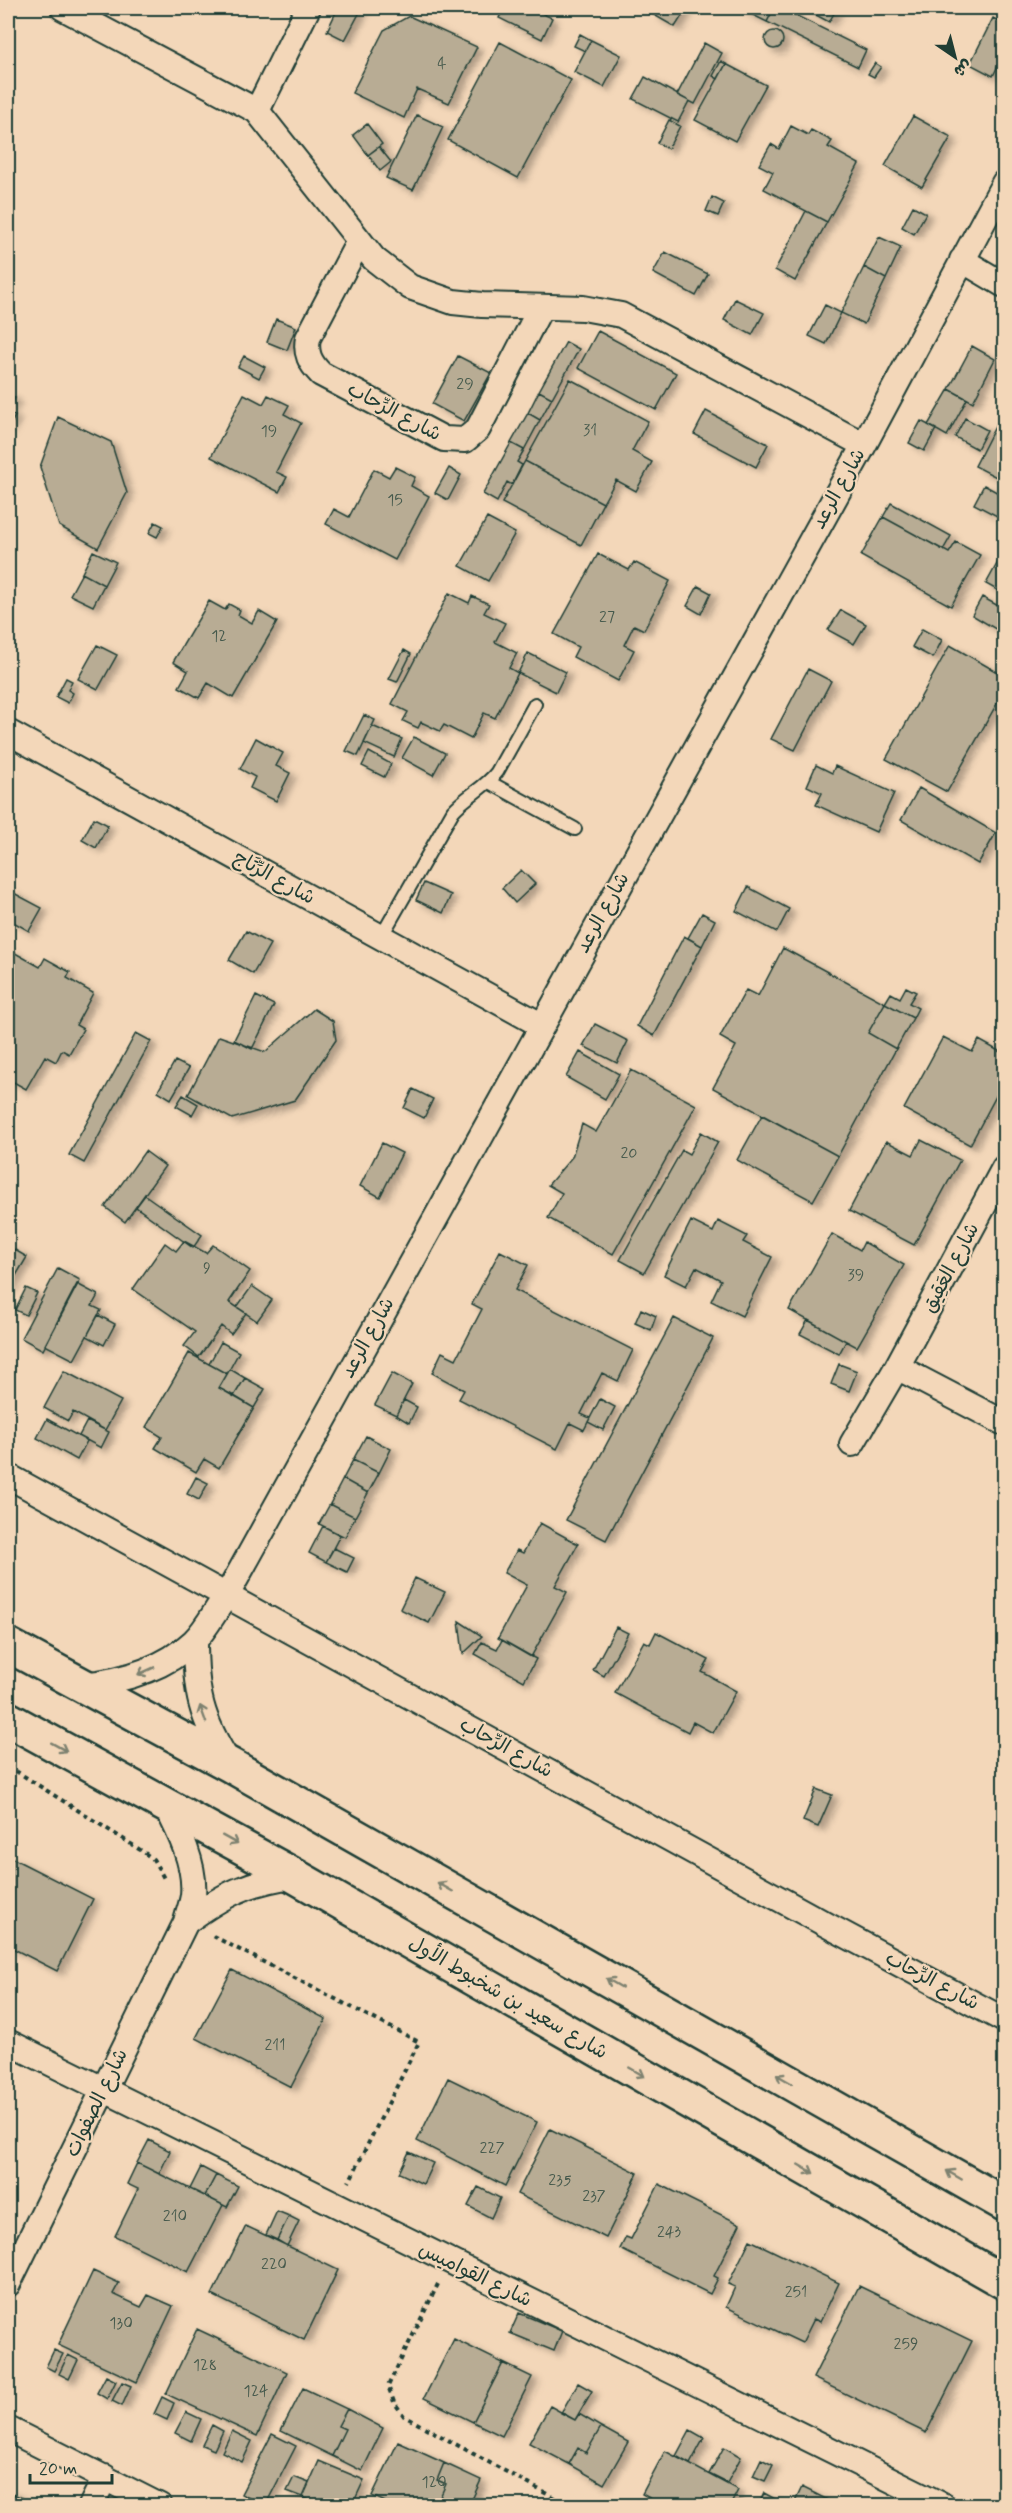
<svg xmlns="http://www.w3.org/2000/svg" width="1012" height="2513" viewBox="0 0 1012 2513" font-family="Mynerve,'Playpen Sans Arabic',sans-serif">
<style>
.building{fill:#b8ac94;stroke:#1f3d34;stroke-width:1.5;filter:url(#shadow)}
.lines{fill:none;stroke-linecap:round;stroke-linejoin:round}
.lane-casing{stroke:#1f3d34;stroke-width:16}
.street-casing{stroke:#1f3d34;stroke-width:28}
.secondary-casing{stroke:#1f3d34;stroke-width:38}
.path{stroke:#1f3d34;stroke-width:4;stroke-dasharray:4.5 4.5;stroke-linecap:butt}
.lane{stroke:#f3d7b9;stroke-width:12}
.street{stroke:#f3d7b9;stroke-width:24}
.secondary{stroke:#f3d7b9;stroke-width:33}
.oneway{stroke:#7e8270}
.labels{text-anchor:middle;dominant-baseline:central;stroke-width:4.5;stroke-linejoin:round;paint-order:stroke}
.number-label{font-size:16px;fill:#45594c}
.street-label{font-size:20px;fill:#1f3d34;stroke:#f3d7b9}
</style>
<defs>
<filter id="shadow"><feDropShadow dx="6" dy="4" stdDeviation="3" flood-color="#0004"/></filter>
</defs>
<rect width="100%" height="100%" fill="#f3d7b9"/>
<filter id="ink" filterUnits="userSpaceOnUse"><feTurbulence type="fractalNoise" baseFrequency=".0167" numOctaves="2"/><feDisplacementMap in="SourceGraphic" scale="12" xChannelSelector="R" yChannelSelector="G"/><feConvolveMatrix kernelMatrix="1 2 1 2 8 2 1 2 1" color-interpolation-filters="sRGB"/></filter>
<g filter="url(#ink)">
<path class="building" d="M338 8H362L345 40 327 31Z
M504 8H531L552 18 542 39 499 18Z
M659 8H687L675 27 654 15Z
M739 8H774L767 22Z
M774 8H781L866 50 858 67 767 22Z
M803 8H837L829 22Z
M409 16 477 47 449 103 417 89 404 118 352 93 384 30Z
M993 18 1004 24V53L993 76 970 64Z
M765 40a9 9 0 1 1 18 0a9 9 0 1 1-18 0Z
M580 34 591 40 585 51 574 46Z
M591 40 621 55 604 87 574 72Z
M500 42 571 80 518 178 448 140Z
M704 43 722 53 695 104 677 95Z
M721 61 726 64 718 79 713 76Z
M875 63 881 67 874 77 868 74Z
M726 64 766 85 735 141 695 120Z
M645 77 689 101 678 122 633 99Z
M417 115 443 127 413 190 386 178Z
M913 116 951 137 922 187 885 166Z
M669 120 680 126 668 149 657 143Z
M367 124 382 144 368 155 353 135Z
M791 126 808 135 811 130 832 141 828 147 859 164 827 222 764 189 773 172 759 165 771 144 779 149Z
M379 147 391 162 380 171 368 155Z
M712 197 724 203 718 216 706 211Z
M913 206 926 213 914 234 902 227Z
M806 211 827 222 795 281 775 270Z
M879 237 901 247 886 279 864 267Z
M665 252 708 274 696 296 653 273Z
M864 267 886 279 864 324 841 313Z
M735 299 764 313 752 335 724 320Z
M825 305 841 313 826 344 809 336Z
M276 319 296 327 287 350 267 342Z
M598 331 676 373 656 410 578 368Z
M566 342 579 349 552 398 539 391Z
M972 346 995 359 973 402 949 389Z
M244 356 265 367 259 378 238 367Z
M458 356 491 373 464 421 432 404Z
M570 379 648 421 632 451 652 462 636 491 616 480 603 503 525 461Z
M949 389 967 399 947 436 928 425Z
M539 391 552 398 540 420 528 413Z
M8 394 15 398 8 412 15 416 8 430Z
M244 394 263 404 268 395 289 405 284 414 301 423 276 472 287 477 279 492 211 457Z
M1004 409V481L975 466Z
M706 411 768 444 756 467 694 434Z
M528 413 540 420 524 450 511 443Z
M58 417 111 442 127 493 98 548 59 526 40 467Z
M965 418 987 430 977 449 955 437Z
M921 421 936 429 924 451 909 443Z
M511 443 524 450 517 462 522 465 512 485 507 482 497 502 483 494Z
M525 461 603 503 581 545 502 503Z
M395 467 415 477 411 486 429 496 395 560 326 524 334 509 349 517 374 469 389 477Z
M449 468 461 475 448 500 435 493Z
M984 485 1004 496 997 516 974 504Z
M891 503 951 536 943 550 883 517Z
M883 517 949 553 956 542 980 555 951 606 861 556Z
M487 518 515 533 488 581 460 566Z
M155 522 163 526 157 537 149 533Z
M93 551 116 562 104 585 82 573Z
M1004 551V594L986 584Z
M598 554 629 570 634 562 670 581 644 630 634 625 624 645 634 650 618 681 573 657 578 647 554 634Z
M82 573 104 585 93 606 70 595Z
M698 586 711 593 701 614 687 606Z
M449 593 469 603 472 596 489 604 484 613 505 623 495 642 517 653 509 668 518 673 495 718 484 713 471 739 444 725 440 731 421 722 418 728 403 721 408 712 392 704Z
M982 597 1004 609V634L972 615Z
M209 601 225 610 229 604 240 610 238 615 252 623 259 611 277 622 233 698 208 683 199 698 179 687 188 671 173 662Z
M841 610 866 624 854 644 828 630Z
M922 629 942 640 933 658 912 647Z
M97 645 117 655 98 689 78 679Z
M950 645 1004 676V691L947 792 886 759Z
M404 650 411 654 397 682 389 679Z
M528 653 566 672 556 692 518 673Z
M808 669 831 681 795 750 771 739Z
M66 678 72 681 68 690 73 693 68 703 56 697Z
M364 715 375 720 358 756 346 751Z
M372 726 402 739 394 757 364 743Z
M414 737 445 753 433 775 402 758Z
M256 738 283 753 276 766 290 773 276 801 250 788 255 777 240 769Z
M369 752 391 764 384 777 362 766Z
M816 765 832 773 835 766 894 793 876 832 816 805 822 793 807 786Z
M919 788 996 833 978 864 901 820Z
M94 818 108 825 96 848 82 840Z
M521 870 535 884 515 903 502 888Z
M424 883 451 895 443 913 416 900Z
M748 887 789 909 777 932 736 911Z
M8 890 42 908 29 931 8 919Z
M702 913 715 920 702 946 688 938Z
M246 931 270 944 253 974 229 960Z
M684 936 702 946 654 1036 637 1026Z
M783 948 885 1003 868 1033 896 1049 838 1156 713 1088 736 1046 720 1037 746 990 758 996Z
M8 949 40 967 45 958 70 972 67 978 93 993 76 1025 83 1029 69 1054 62 1050 56 1062 45 1056 26 1089 8 1079Z
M906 987 916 992 909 1003 918 1008 913 1018 885 1003 891 993 900 998Z
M256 996 274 1005 252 1049 234 1040Z
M885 1003 913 1018 896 1049 868 1033Z
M314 1009 333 1021 336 1040 295 1100 232 1119 188 1095 219 1036 265 1052Z
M595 1024 628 1041 617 1063 583 1046Z
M136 1033 151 1041 84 1163 69 1155Z
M943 1037 972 1052 979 1040 1004 1054V1081L970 1145 904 1109Z
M580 1052 619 1074 605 1099 566 1077Z
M175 1061 189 1068 171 1099 158 1091Z
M631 1070 696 1105 613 1254 548 1218 562 1193 548 1185 572 1157 582 1124 596 1132Z
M413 1089 433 1099 424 1118 404 1108Z
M183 1095 198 1104 192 1115 176 1106Z
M762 1115 838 1156 813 1201 737 1160Z
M701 1132 718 1142 644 1273 620 1260 682 1150 689 1154Z
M921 1140 960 1160 914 1245 849 1211 886 1141 913 1155Z
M382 1143 402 1153 380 1197 360 1186Z
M145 1151 165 1166 125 1222 105 1207Z
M145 1195 202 1235 193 1248 136 1207Z
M691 1221 713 1232 718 1221 747 1236 743 1242 772 1257 742 1316 711 1301 721 1280 696 1267 686 1286 664 1275Z
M832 1234 860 1250 864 1242 904 1265 857 1347 789 1310Z
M184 1241 206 1253 213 1245 250 1271 229 1302 246 1313 231 1334 221 1326 199 1357 184 1346 195 1332 133 1289 165 1243 176 1251Z
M8 1246 27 1257 8 1289Z
M500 1251 528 1265 515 1290 633 1350 618 1381 602 1373 581 1414 590 1418 584 1430 570 1423 557 1449 459 1399 464 1390 432 1373 442 1352 456 1359 482 1309 472 1304Z
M58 1268 80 1280 43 1350 21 1338Z
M77 1284 98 1295 92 1306 101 1310 74 1360 45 1345Z
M252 1286 272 1300 257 1321 237 1307Z
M26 1288 37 1293 26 1315 15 1310Z
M641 1309 656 1316 651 1330 635 1323Z
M98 1315 115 1324 104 1345 87 1336Z
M674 1318 713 1338 606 1540 566 1520Z
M808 1320 846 1341 839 1354 800 1334Z
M221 1342 239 1352 227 1374 209 1364Z
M189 1353 227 1374 219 1388 254 1408 219 1468 204 1459 196 1472 155 1448 162 1437 146 1427Z
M839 1364 857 1371 849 1391 831 1384Z
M230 1369 245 1378 234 1396 219 1388Z
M64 1371 121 1401 105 1430 73 1412 68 1421 44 1408Z
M392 1373 412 1384 396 1415 375 1405Z
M245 1378 265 1389 254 1408 234 1396Z
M600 1399 615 1407 603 1430 588 1422Z
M404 1400 417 1407 409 1423 396 1415Z
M47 1419 87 1441 77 1460 37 1438Z
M87 1421 109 1432 101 1448 79 1436Z
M366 1436 391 1449 379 1473 353 1460Z
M353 1460 379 1473 368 1493 343 1479Z
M196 1477 208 1483 199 1500 187 1494Z
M343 1479 368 1493 355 1517 330 1504Z
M330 1504 355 1517 345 1537 319 1524Z
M540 1523 578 1544 555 1586 567 1592 531 1657 498 1638 527 1585 504 1573 517 1550 523 1553Z
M323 1526 340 1535 326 1562 309 1553Z
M334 1548 354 1558 347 1572 326 1562Z
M415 1578 445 1592 429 1623 400 1609Z
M459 1621 482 1636 463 1654Z
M616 1627 628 1633 604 1676 593 1670Z
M656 1632 709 1660 702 1672 736 1691 713 1733 693 1722 688 1732 615 1693 644 1641 650 1644Z
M502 1640 536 1659 524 1681 475 1654 482 1642 497 1649Z
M816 1789 832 1795 818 1827 803 1821Z
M8 1856 93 1899 57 1971 8 1946Z
M232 1970 326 2019 291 2087 196 2038Z
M448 2078 537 2122 505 2186 417 2141Z
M550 2129 638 2173 606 2238 517 2194Z
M149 2140 170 2151 159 2174 137 2163Z
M409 2152 433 2163 423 2184 399 2173Z
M137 2163 223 2205 188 2272 115 2236 138 2189 127 2184Z
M201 2167 216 2175 205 2196 190 2189Z
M216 2175 238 2186 227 2207 205 2196Z
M659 2184 740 2224 714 2276 718 2278 710 2294 620 2249 626 2237 631 2239Z
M478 2187 500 2198 491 2218 468 2206Z
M277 2211 289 2216 277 2240 266 2235Z
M289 2216 299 2221 287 2246 277 2240Z
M246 2226 338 2270 304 2340 212 2295Z
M750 2240 839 2283 820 2322 814 2319 802 2343 726 2307 735 2287 728 2284Z
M93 2271 119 2283 113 2294 141 2307 148 2295 173 2306 137 2382 58 2345Z
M859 2286 972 2341 926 2433 813 2378Z
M519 2313 562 2331 554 2351 510 2333Z
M197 2329 287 2372 257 2436 166 2394Z
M454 2339 503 2363 473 2422 424 2398Z
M54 2350 63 2354 54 2371 46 2367Z
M68 2355 78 2360 69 2379 59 2374Z
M503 2363 532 2377 502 2436 473 2422Z
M106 2376 116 2381 107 2399 97 2393Z
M122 2382 131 2386 122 2406 112 2401Z
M578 2383 592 2391 575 2420 561 2413Z
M303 2388 347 2409 338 2426 345 2429 332 2456 281 2431Z
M162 2397 174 2403 167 2420 154 2414Z
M550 2406 575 2420 579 2414 601 2427 586 2453 578 2448 569 2464 529 2443Z
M347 2409 383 2428 362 2471 332 2456 345 2429 338 2426Z
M186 2412 201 2419 191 2441 175 2433Z
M212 2425 223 2431 214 2450 202 2445Z
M601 2427 628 2442 604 2484 569 2464 578 2448 586 2453Z
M690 2430 704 2438 690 2464 676 2456Z
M232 2431 252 2441 242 2462 222 2452Z
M272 2434 296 2446 265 2506 241 2494Z
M398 2442 444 2463 437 2480 446 2484 436 2506H394L372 2496Z
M724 2447 741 2457 727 2483 709 2474Z
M665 2451 738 2490 730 2506H664L642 2494Z
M761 2459 773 2465 765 2481 753 2476Z
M319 2461 364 2480 352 2506H322L303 2497Z
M444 2463 481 2480 469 2506H436L446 2484 437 2480Z
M294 2477 309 2483 303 2497 287 2491Z
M802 2487 830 2501 828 2506H793Z
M8 2491 38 2506H8Z
M764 2493 788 2506H758Z"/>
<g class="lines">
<g class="lane-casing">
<path id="lane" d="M489 782 575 829
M381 937 453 811C466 796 485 788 497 772L535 704"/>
</g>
<g class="street-casing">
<path id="street" d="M63 8 257 111 374 259 410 287 453 302 482 305 583 308 621 315 864 445
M257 111 308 8
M359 241 308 338C305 353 310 363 321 374L444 439 465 440 478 429 541 307
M962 260 1004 285
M8 732 541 1025
M897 1367 1004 1423
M852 1444 897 1367 1004 1168
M8 1476 827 1925 1004 2020
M195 1640C195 1692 201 1719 229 1763
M82 1685C123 1681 163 1670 194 1641 207 1628 216 1609 227 1595L864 445 1004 183
M186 1922C223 1895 249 1881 295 1876
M8 2042 944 2506
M8 2284 186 1922C188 1913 192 1904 193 1895 196 1865 179 1831 166 1806
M8 2429 160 2506
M91 2506 105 2477"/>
</g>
<g class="secondary-casing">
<path id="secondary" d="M8 1645 230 1765 1004 2204
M8 1719 295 1876 1004 2282"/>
</g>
<path class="path" d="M8 1766 142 1851 153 1859 165 1880
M213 1936 419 2042 349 2182
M438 2284 388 2386 394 2402 404 2416 569 2506"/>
<use href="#lane" class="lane"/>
<use href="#street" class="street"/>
<use href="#secondary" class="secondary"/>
</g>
<defs><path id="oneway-shaft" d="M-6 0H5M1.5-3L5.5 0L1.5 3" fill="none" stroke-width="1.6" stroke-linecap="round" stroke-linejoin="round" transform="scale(1.5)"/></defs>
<g class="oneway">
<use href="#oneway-shaft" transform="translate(146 1671) rotate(156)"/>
<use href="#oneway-shaft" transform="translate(203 1714) rotate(-110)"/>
<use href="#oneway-shaft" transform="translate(59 1747) rotate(29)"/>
<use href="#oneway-shaft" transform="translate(230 1840) rotate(29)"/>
<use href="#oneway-shaft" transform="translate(445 1887) rotate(-150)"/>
<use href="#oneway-shaft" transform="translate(614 1983) rotate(-150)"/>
<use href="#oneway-shaft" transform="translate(637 2072) rotate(30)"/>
<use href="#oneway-shaft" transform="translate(784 2079) rotate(-150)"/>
<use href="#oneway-shaft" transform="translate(806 2169) rotate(30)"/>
<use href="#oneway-shaft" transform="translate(954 2175) rotate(-150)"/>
</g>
</g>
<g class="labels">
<g class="number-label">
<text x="442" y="63">4</text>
<text x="465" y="384">29</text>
<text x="590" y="430">31</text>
<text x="269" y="431">19</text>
<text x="395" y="500">15</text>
<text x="607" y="617">27</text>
<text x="219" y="636">12</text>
<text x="629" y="1153">20</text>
<text x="207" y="1268">9</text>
<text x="856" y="1275">39</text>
<text x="275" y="2045">211</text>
<text x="492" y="2148">227</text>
<text x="560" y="2180">235</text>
<text x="594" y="2196">237</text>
<text x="175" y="2216">210</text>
<text x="669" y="2232">243</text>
<text x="274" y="2264">220</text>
<text x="796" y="2292">251</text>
<text x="121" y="2323">130</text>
<text x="906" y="2344">259</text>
<text x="205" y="2365">128</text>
<text x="256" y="2391">124</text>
<text x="434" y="2482">120</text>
</g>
<g class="street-label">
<text transform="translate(394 412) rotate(28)">شارع الرِّحاب</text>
<text transform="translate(839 489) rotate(-61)">شارع الرعد</text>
<text transform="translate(274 878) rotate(29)">شارع الرِّتَاج</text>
<text transform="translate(603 913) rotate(-61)">شارع الرعد</text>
<text transform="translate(951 1268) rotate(-62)">شارع العَقِيق</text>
<text transform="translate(368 1338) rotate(-61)">شارع الرعد</text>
<text transform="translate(506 1748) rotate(29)">شارع الرِّحاب</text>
<text transform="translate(932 1981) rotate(28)">شارع الرِّحاب</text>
<text transform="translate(508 1998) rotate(30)">شارع سعيد بن شخبوط الأول</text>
<text transform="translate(97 2103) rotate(-64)">شارع الصفوات</text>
<text transform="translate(475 2275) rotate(26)">شارع القواميس</text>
</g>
</g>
<rect width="1012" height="2513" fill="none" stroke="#f3d7b9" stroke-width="30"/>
<rect x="15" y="15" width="982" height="2483" fill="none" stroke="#1f3d34" stroke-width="2" filter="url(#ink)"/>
<g transform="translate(955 57) rotate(145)" stroke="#f3d7b9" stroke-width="4.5" paint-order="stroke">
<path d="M0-4.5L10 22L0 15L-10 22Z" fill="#1f3d34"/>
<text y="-9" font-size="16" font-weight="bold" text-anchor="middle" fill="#1f3d34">ش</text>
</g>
<path d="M30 2474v9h82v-9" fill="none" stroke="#1f3d34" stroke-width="3"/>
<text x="39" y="2474" font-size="18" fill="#1f3d34" stroke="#f3d7b9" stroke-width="4.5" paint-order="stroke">20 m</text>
</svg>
